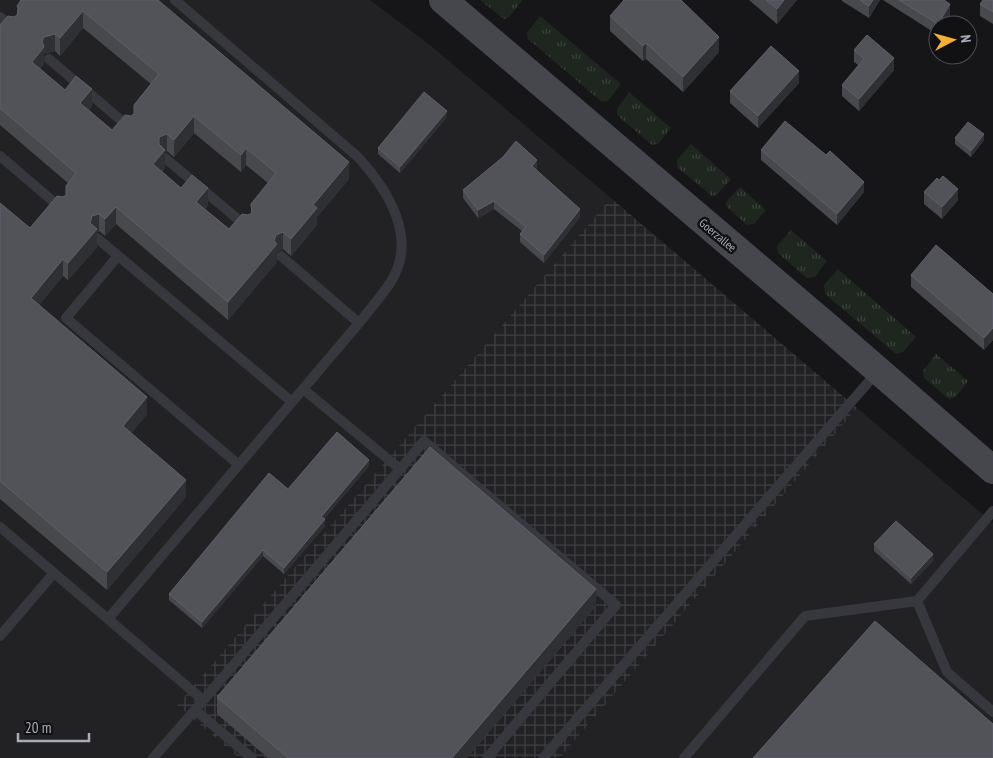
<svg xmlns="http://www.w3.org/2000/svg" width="993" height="758" viewBox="0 0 993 758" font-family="'PT Sans Narrow',sans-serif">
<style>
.built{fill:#222225}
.industrial{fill:url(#industrial-grid)}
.grass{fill:url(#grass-tufts)}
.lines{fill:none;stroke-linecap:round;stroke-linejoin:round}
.lane{stroke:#37383d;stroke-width:10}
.secondary{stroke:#45474d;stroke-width:28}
.wall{fill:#47494d;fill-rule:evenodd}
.shaded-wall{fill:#2f3033}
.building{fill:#525359;stroke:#5f6168;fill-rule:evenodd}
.labels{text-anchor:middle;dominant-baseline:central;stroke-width:5;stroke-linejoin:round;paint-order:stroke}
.street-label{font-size:12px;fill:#a8adb8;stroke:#111113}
</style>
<defs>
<pattern id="industrial-grid" width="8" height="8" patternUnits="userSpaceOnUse" patternTransform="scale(1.25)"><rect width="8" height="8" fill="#222225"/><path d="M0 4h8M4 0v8" fill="none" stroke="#3f3f43"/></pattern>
<pattern id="grass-tufts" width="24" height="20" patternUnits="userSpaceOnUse" patternTransform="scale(1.25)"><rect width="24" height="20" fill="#1e261f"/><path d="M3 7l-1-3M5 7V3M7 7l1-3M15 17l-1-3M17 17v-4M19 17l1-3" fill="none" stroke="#3c433d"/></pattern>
</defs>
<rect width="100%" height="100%" fill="#161618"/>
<path class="built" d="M0 0H370L430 45 611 198 177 705 239 758H0Z
M857 408 993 523V758H560Z"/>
<path class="industrial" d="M611 198 857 408 560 758H239L177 705Z"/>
<path class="grass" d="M480 0H521L522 1 508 18 504 19Z
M540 16 621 84 608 101 602 102 528 39 527 33Z
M629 92 671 128 658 144 652 145 617 115V109Z
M691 144 731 179 717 195 712 196 678 168 677 160Z
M740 187 766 210 754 224 747 225 727 207 726 202Z
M791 230 827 261 815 277 807 278 778 253 777 246Z
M838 269 916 337 903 352 896 354 825 294 824 285Z
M936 354 968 381 956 397 949 399 924 378 923 371Z"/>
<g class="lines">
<path class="lane" d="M0 17 12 28
M49 59 129 127
M0 156 61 208
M165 158 246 226
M97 238 292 402
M118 256 66 318 239 465
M281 256 359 323
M303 389 400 469
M0 527 203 700
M917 601 947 672 993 712
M108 619 359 323C369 310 381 297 390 283 419 239 388 190 358 157L175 0
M0 636 54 573
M153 758 195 710
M252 758 195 710 424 441 616 605 487 758
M543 758 878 371
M684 758 805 616 917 601 993 511"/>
<path class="secondary" d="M443 0 828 327 993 470"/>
</g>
<path class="wall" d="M158 0 349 179 317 217V225L291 256 283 249 277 251V262L228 320 116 224 105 236 99 231 97 232V247L68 280 63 276 39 305 147 414 131 433 186 497 107 590 0 499V203L30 228 66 196V186L68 183 0 125V25L17 16V6ZM83 28 151 84 134 105V115L112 130 89 110 92 106 65 90 40 69 44 64V54L55 51 60 56ZM194 133 241 172 246 165 268 183 251 204V214L229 229 205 209 208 205 181 188 162 172 165 167V152L167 151 174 157Z
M749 0H797L777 24Z
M842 0H880L869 18 842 1Z
M883 0H944L950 15 944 25H938V35Z
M993 0V24L980 16V4Z
M610 16 719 52 683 92 646 59 643 61 610 31Z
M854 50 894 70 859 111 842 96V85L858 65 854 62Z
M799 83 758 128 730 103V91Z
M447 117 400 173 378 154V148Z
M955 138 984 140 971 157 955 144Z
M761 150 864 192 837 225 761 160Z
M537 168 536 169 580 217 544 263 520 242V234L522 231 494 209 478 218 463 198V190Z
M924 192 958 200 942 219 924 204Z
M911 275 993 294V340L984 350 911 287Z
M369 466 324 519 325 526 284 574 263 556 202 628 169 600V594L288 489Z
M874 544 933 561 911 584 874 551Z
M596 606 467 758H268L217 714V697Z"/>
<path class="shaded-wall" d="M784 0H797L777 24V9Z
M873 0H880L869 18V6Z
M950 4V15L944 25H938Z
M83 11V28L60 56V38Z
M55 34V51L44 54V64L32 79V62L44 37Z
M719 37V52L683 92V77Z
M646 43V59L643 61V46Z
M894 58V70L859 111V99Z
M799 71V83L758 128V116Z
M92 89V106L80 120V103Z
M447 111V117L400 173V167Z
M194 116V133L174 157V140Z
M167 134V151L165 152V167L153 182V164L159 144V137Z
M984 134V140L971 157V151Z
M246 148V165L241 172V155Z
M537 160V168L532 174V166Z
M349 162V179L317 217V225L291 256V239L313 205Z
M864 182V192L837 225V214Z
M208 188V205L196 219V202Z
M958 189V200L942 219V207Z
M494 201V209L478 218V210Z
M116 207V224L105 236V219Z
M580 209V217L544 263V255Z
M99 214V231L97 232V247L68 280V263L92 216Z
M283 232V249L277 251V262L228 320V302L274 241 276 235Z
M63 259V276L31 315V298Z
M993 328V340L984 350V338Z
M147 397V414L123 443V426Z
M369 460V466L321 523V517Z
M186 480V497L107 590V572Z
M325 519V526L284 574V568Z
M263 550V556L202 628V622Z
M933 554V561L911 584V578Z
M596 589V606L467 758H452Z"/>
<path class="building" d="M21 0H158L349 162 313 205 317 208 291 239 283 232 276 235 274 241 277 244 228 302 116 207 105 219 99 214 92 216 90 223 97 229 68 263 63 259 31 298 147 397 123 426 186 480 107 572 0 481V203L30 228 57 196 63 197 66 195V186L76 173 0 108V25L8 16 14 17 17 15 19 9 17 6ZM83 11 159 74 134 105V114L131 116 125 115 112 130 80 103 92 89 76 76 65 90 32 62 44 47 42 41 44 37 55 34 60 38ZM194 116 241 155 246 148 276 173 251 204 252 213 248 215 242 214 229 229 196 202 208 188 192 175 181 188 153 164 165 150 159 144V137L167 134 174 140Z
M624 0H681L719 37 683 77 646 43 643 46 610 16Z
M766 0H784L777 9Z
M860 0H873L869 6Z
M899 0H944L950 4 938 24Z
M983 0H993V12L980 4Z
M867 35 894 58 859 99 842 85 864 59 854 50Z
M771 46 799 71 758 116 730 91Z
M424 92 447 111 400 167 378 148Z
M785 121 826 155 830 151 864 182 837 214 761 150Z
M968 122 984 134 971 151 955 138Z
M516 141 537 160 532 166 580 209 544 255 520 234 526 227 494 201 478 210 463 190 503 157Z
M943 176 958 189 942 207 924 192 937 178 939 180Z
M936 245 993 294V328L984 338 911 275Z
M337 432 369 460 321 517 325 519 284 568 263 550 202 622 169 594 269 473 288 489Z
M430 447 596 589 452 758H288L217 697Z
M896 521 933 554 911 578 874 544Z
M875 621 993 724V758H753Z"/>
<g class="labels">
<g class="street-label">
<text transform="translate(718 235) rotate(40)">Goerzallee</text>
</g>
</g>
<g transform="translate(953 40) rotate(84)"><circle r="24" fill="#111113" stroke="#4d4f55"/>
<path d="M0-4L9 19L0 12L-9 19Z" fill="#f2b134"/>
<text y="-8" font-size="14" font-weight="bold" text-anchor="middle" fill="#a8adb8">N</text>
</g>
<path d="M18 733v8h71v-8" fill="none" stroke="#a8adb8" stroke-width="2.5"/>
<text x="25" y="733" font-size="15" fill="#a8adb8" stroke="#111113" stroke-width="4" paint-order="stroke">20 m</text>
</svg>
